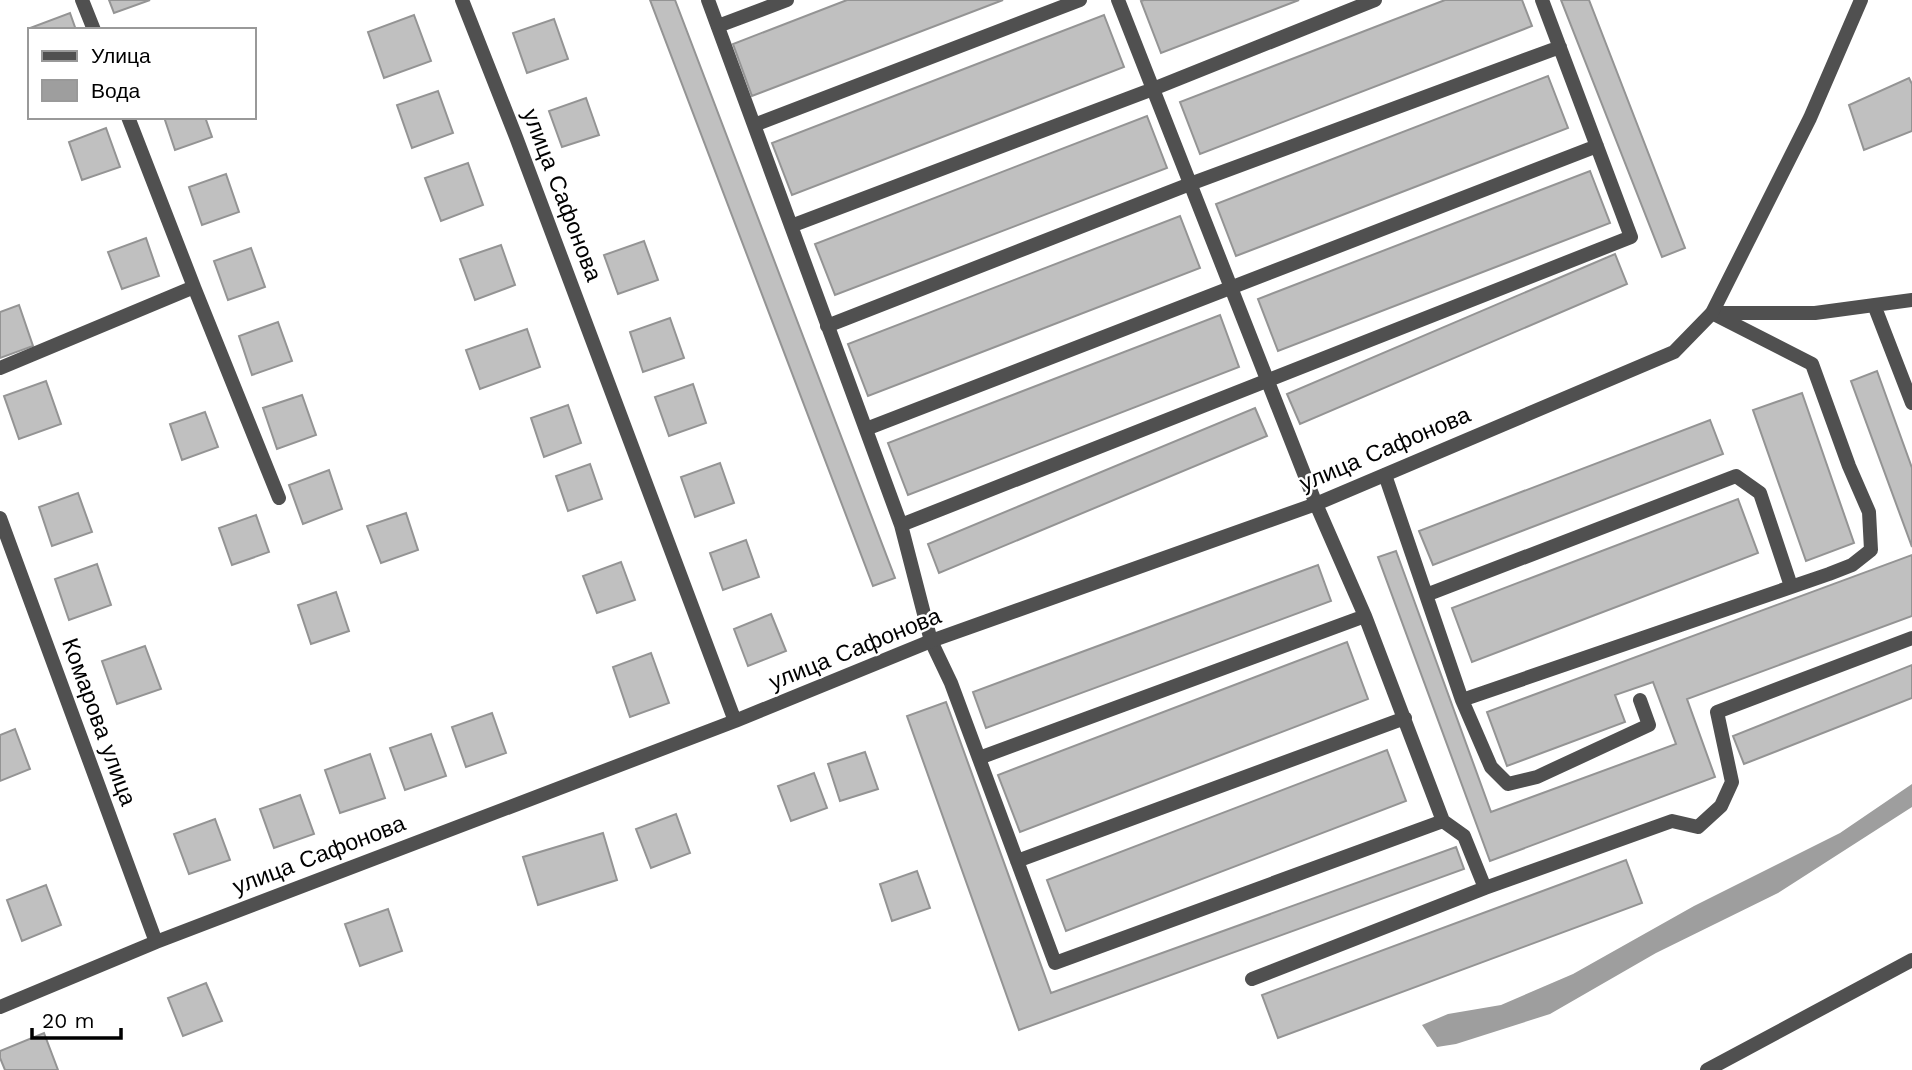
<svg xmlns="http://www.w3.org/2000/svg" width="1912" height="1070" viewBox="0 0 1912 1070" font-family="'Work Sans',sans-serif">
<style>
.water{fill:#9e9e9e}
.building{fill:#c0c0c0;stroke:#949494;stroke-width:2}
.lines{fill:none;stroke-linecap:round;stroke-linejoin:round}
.lane{stroke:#505050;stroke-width:14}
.street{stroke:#505050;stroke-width:14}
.labels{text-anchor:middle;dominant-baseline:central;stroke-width:5;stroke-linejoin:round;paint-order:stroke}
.street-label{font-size:23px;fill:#000;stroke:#fff}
</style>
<rect width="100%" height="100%" fill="#fff"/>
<path class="water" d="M1912 784V807L1778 893 1656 953 1550 1014 1456 1044 1437 1047 1422 1025 1448 1014 1501 1005 1573 974 1694 906 1840 833Z"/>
<path class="building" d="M109 0H150L114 13Z
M650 0H675L895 578 873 586Z
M847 0H1003L752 96 733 44Z
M1144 0H1299L1161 53 1141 1Z
M1445 0H1522L1532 26 1200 154 1180 102Z
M1561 0H1589L1685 248 1662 257Z
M70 13 76 30H31L30 28Z
M414 15 431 61 384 78 368 32Z
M1104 15 1124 67 792 195 772 143Z
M554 19 568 59 527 73 513 33Z
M1548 76 1568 128 1236 256 1216 204Z
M1909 78 1912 84V131L1864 150 1849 105Z
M438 91 453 133 412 148 397 105Z
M586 98 599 135 562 147 549 111Z
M1147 116 1167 168 835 295 815 244Z
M164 117H205L212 137 175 150Z
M106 128 120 167 82 180 69 142Z
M468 163 483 205 441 221 425 178Z
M1590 171 1610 223 1278 351 1258 299Z
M226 174 239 212 202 225 189 187Z
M1180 216 1200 268 868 396 848 344Z
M146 238 159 276 122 289 108 252Z
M644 241 658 280 618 294 604 255Z
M501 245 515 285 475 300 460 259Z
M251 248 265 287 228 300 214 261Z
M1615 254 1627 284 1300 424 1287 394Z
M19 305 33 346 0 358V312Z
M1220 315 1239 367 908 495 888 443Z
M670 318 684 358 643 372 630 332Z
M278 322 292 361 252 375 239 336Z
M527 329 540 367 480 389 466 350Z
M1877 371 1912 468V547L1851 381Z
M46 381 61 424 19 439 4 396Z
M693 384 706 423 669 436 655 397Z
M1802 393 1854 543 1806 561 1753 410Z
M302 395 316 435 277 449 263 408Z
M568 405 581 443 544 457 531 418Z
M1255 408 1267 436 939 573 928 544Z
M205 412 218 447 182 460 170 424Z
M1710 420 1723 454 1433 565 1419 531Z
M720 463 734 503 695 517 681 477Z
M590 464 602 499 568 511 556 476Z
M329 470 342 509 303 524 289 485Z
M78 493 92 532 52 546 39 507Z
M1738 499 1758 553 1472 662 1452 608Z
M406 513 418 550 381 563 367 526Z
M256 515 269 552 232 565 219 528Z
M746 540 759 577 723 590 710 553Z
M1396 551 1491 812 1676 744 1653 682 1615 695 1625 722 1507 766 1487 712 1912 555V616L1687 699 1715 777 1490 861 1378 557Z
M621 562 635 600 597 613 583 576Z
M97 564 111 605 69 620 55 579Z
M1318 565 1331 601 986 728 973 692Z
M336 592 349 631 311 644 298 605Z
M771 614 786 651 748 666 734 629Z
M1347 642 1368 699 1020 832 998 775Z
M145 646 161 689 117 704 102 661Z
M651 653 669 703 630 717 613 667Z
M1912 665V698L1744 764 1733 736Z
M946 702 1051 993 1456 847 1464 869 1019 1030 907 716Z
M492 713 506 753 466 767 452 727Z
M15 729 30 769 0 781V735Z
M431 734 446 776 405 790 390 748Z
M1387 750 1406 801 1066 931 1047 880Z
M865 752 878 789 840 801 828 764Z
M370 754 385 798 340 813 325 770Z
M814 773 827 808 791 821 778 786Z
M300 795 314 834 274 848 260 809Z
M676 814 690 853 651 868 636 829Z
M215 819 230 860 189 874 174 834Z
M603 833 617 880 538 905 523 857Z
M1626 860 1642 903 1278 1038 1262 995Z
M917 871 930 908 892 921 880 884Z
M46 885 61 925 22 941 7 900Z
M388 909 402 951 360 966 345 924Z
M206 983 222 1021 183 1036 168 998Z
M44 1033 58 1070H5L0 1058V1051Z"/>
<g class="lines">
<path class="lane" d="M708 0 901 525 1631 237 1542 0
M1118 0 1316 504 1365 616 1443 821 1464 836 1485 888
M718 26 787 0
M754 125 1080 0
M791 226 1153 89 1375 0
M1874 305 1912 403
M1717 313H1815L1912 300
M827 326 1190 184 1560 47
M866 429 1597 146
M1385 475 1462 700 1491 767 1508 784 1537 777 1649 725 1640 700
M901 525 931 641 951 683 1055 963 1443 821
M1426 595 1736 476 1760 493 1791 586
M1462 700 1829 574 1852 565 1871 550 1869 512 1849 466 1812 364 1712 313
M979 758 1365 616
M1017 861 1405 718
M1252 979 1485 888 1672 821 1698 827 1721 806 1732 782 1717 712 1912 638
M1707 1070 1912 960"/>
<path class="street" d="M82 0 94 30
M462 0 516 137 735 721
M194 287 279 498
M0 368 194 287 128 117
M0 518 156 942
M0 1007 156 942 735 721 931 641 1316 504 1674 352 1712 313 1810 118 1861 0"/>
</g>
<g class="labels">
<g class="street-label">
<text transform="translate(562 195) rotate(69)">улица Сафонова</text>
<text transform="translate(1385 449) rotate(-23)">улица Сафонова</text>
<text transform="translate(855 649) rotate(-22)">улица Сафонова</text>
<text transform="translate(99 722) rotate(70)">Комарова улица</text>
<text transform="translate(319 855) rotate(-21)">улица Сафонова</text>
</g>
</g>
<rect x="28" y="28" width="228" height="91" fill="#ffffff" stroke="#999999" stroke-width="2"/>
<rect x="42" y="51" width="35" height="10" fill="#505050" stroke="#999999" stroke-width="2"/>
<text x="91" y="63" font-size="21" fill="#000000">Улица</text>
<rect x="42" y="80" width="35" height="21" fill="#9e9e9e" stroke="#999999" stroke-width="2"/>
<text x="91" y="98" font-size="21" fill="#000000">Вода</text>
<path d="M32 1028v10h89v-10" fill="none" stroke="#000000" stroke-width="3.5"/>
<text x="42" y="1028" font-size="21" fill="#000000" stroke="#ffffff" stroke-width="5" paint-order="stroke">20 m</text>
</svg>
